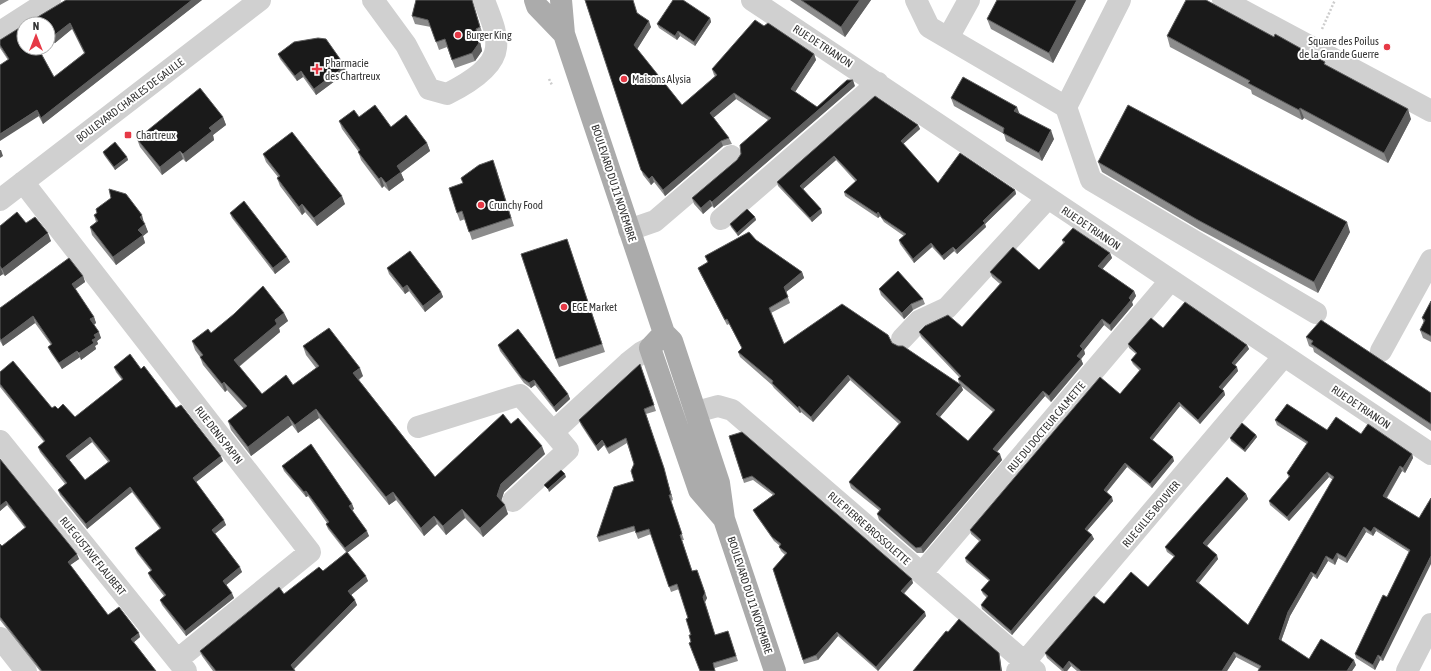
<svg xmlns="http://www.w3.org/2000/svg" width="1431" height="671" viewBox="0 0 1431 671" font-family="'Asap Condensed',sans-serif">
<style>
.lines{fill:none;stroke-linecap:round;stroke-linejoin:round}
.path{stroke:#cdcdcd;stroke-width:2.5;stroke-dasharray:2 2;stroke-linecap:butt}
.minor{stroke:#d0d0d0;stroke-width:22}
.major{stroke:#ababab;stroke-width:22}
.wall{fill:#8c8c8c;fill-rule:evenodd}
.shaded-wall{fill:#5f5f5f}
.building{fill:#1a1a1a;stroke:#5f5f5f;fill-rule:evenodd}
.poi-dot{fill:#e63946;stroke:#fff;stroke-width:1.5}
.labels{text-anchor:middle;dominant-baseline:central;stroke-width:4;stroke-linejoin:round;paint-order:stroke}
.poi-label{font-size:11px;fill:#333;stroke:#fff;text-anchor:start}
.street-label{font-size:11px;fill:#333;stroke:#fff}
</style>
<rect width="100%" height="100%" fill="#fff"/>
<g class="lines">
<path class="path" d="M1322 29 1335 0
M549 79 552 85"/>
<path class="minor" d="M373 0 406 45 429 89 447 94C463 86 494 69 496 48 498 32 489 15 484 0
M752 0 1431 454
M916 0 929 27 1066 107 1091 180 1316 313
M1223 0 1431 111
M0 32 50 0
M948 38 969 0
M1066 107 1120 0
M23 182 310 552 177 660
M0 200 260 0
M721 219 878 83
M629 230 655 221 731 156
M902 339 919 321 947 308 1048 198
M1381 351 1431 260
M696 412 718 406 732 410 1035 671
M418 427 520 395 553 432 628 363 642 352 650 348
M0 441 186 671
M513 501 568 450 553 432
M922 573 1170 281
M0 638 26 671
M1017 671 1284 356
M1407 671 1431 624"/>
<path class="major" d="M535 0 537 6 564 34
M561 0 564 34 664 333 672 341 719 483 724 519 775 671
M664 333 650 348 699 490 724 519"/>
</g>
<path class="wall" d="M0 0H9L0 5Z
M202 0 43 124 8 60 0 48V40L24 48H41L39 49 54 77 84 53 72 29 55 43 48 45V24Z
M415 0H472L483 35 479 37 482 51 475 61 455 68 447 47 439 50 431 27 415 24 412 16 416 0Z
M585 0 638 13 651 27 637 49 682 105 715 76 714 75 712 69 764 26 814 54 816 60 795 92 817 107 855 86 714 208 712 206 703 214 694 204 692 198 737 160 768 120 736 99 713 118 729 138 732 144 723 146 665 196 654 182 651 185 643 175Z
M790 0H871L845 37Z
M997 0H1086L1053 63 991 29 987 19Z
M710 18 711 22 695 46 680 36 677 40 659 28 657 24Z
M1167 36 1326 65 1411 119 1388 163 1304 118 1302 120 1252 94 1251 90 1170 47Z
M278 54 347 72 316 95 303 77 297 81 280 59Z
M875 96 918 125 920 129 903 144 938 183 1015 190 1016 194 985 224 986 227 957 254 954 251 944 260 932 247 914 263 900 244 899 240 904 236 884 222 880 216 878 218 845 196 844 192 856 182 836 160 803 189 821 209 822 213 812 222 778 186 777 182Z
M951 98 1019 113 1054 139 1042 161 1006 141 1004 134 954 106Z
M223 117 226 125 213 135 214 140 186 162 183 159 162 175 140 147 137 139Z
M359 117 391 127 427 143 430 151 401 173 404 180 389 191 384 186 382 188 361 160 358 151 342 129 339 121Z
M103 152 127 157 128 160 115 170 104 155Z
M263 154 345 204 317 226 305 212 302 215 280 186 277 178 278 177 266 162Z
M1098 162 1350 232 1318 293 1200 230 1102 172Z
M496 168 514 226 472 240 465 219 460 221 457 213 463 183Z
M230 213 287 257 290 262 275 274 232 218Z
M94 215 144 223 148 232 143 236 145 243 116 265 92 235 90 227 96 222Z
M755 217 756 220 738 236 731 227 730 224Z
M26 223 51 241 5 276 3 274 0 276V226Z
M567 239 605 352 559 367 556 359Z
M756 240 802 272 804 278 786 292 790 303 771 313 784 344 892 343 959 384 958 379 959 377 921 337 919 332 962 327 1000 284 992 277 990 272 1039 270 1063 243 1062 240 1110 253 1112 258 1102 269 1134 291 1136 296 1132 302 1133 305 1111 331 1104 325 1084 350 1085 354 1081 359 1083 364 1051 402 1045 396 997 452 1002 460 923 553H917L879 520 877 514 880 511 851 488 849 482 899 424 850 380 813 422 801 412 800 413 774 388 772 385 740 357 738 352 742 348 729 324 727 325 700 273 698 268 708 263 705 256ZM961 386 993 412 968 441 940 417 963 390Z
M387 268 441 292 443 297 425 312 409 291 405 294 389 274Z
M83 276 85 282 75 289 94 317 96 323 94 325 101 338 97 341 98 344 95 346 96 349 81 360 80 357 62 369 51 353 48 347 51 345 35 323 3 346 0 341V308Z
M879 289 923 299 925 304 913 310 904 319 881 295Z
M1431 301V342L1423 338 1420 330 1424 323 1422 318Z
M284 313 288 321 279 328 280 332 239 367 262 394 293 385 316 368 306 355 303 346 363 376 359 380 435 477 511 424 545 454 504 492 501 501 508 514 483 537 465 518 446 535 437 524 424 536 396 500 389 505 319 418 298 433 292 425 251 456 231 430 228 421 244 409 227 390 225 392 203 365 200 357 195 350 192 341 211 333Z
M1163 328 1247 345 1249 349 1235 365 1238 371 1222 389 1224 391 1225 395 1200 424 1180 406 1152 440 1174 461 1152 488 1127 467 1107 492 1113 501 1087 531 1094 539 1012 635 982 609 981 605 987 598 983 594 981 590 989 581 966 562 965 558 979 541 971 534 970 530 1120 394 1140 371 1133 364 1131 360 1136 354 1129 348 1128 344Z
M1306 337 1431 393V431L1314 352 1313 348 1309 346Z
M498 345 568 394 570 399 556 412 535 385 531 388 524 383 500 351Z
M640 364 656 411 646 414 665 473 673 500 671 501 684 540H682L692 571 707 598 705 602 715 635 728 631 738 661 715 668 691 642 688 618 679 589 671 592 651 534 638 539 635 531 599 542 597 537 634 481V464L627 443 609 454 604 445 598 451 581 425 579 420Z
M114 367 141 369 223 461 196 482 226 525 215 534 242 572 226 585 234 598 186 636 162 605 160 600 164 596 150 578 148 573 151 571 137 553 135 548 160 529 132 492 87 529 60 495 58 490 65 484 40 452 38 447 44 442 0 387V372L52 408 58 409 75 417 122 380 116 372ZM92 442 108 462 85 480 69 460Z
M1275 420 1327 430 1361 434 1412 454 1413 458 1405 473 1402 471 1387 498 1419 518 1383 661 1380 660 1375 670 1356 658 1355 654 1387 597 1409 552 1376 531 1373 536 1366 532 1347 563 1338 558 1335 565 1328 561 1317 579 1313 576 1290 616 1281 641 1309 659 1356 665 1352 671H1258L1259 669 1236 657 1227 671H1077L1071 666 1067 671H1062L1047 658 1045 653 1104 604 1148 587 1174 557 1167 552 1165 547 1246 494 1248 499 1207 546 1218 559 1199 583 1248 625 1333 480 1329 477 1289 521 1270 505 1269 501 1289 478 1287 473 1307 444 1277 425Z
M1256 435 1257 437 1245 452 1231 441 1230 438Z
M729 436 913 583 904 594 926 616 878 671 838 636 818 660 804 664 773 569 785 555 781 551 779 547 780 546 774 541 755 514 753 510 773 495 753 480 744 483Z
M0 459 79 559 70 565 108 615 140 637 134 642 156 671H40L0 620V544L2 546 25 528 7 505 0 511Z
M282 466 352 504 354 509 352 510 369 536 347 553 368 581 351 595 357 605 294 669 295 671H213L202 656 200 651 284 594 323 571 346 552 328 529 326 524 327 523 308 496 306 497 284 471Z"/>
<path class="shaded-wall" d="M192 0H202L43 124 41 118Z
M860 0H871L845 37 841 27Z
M1077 0H1086L1053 63 1049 53Z
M710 18 711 22 695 46 694 42Z
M649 21 651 27 636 51 634 45Z
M70 23 72 29 55 43 52 37Z
M476 29 479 37 482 51 475 61 472 53Z
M678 31 680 36 677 40 675 36Z
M814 54 816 60 793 95 791 89Z
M345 66 347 72 316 95 314 89Z
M301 71 303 77 297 81 295 76Z
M853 80 855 86 714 208 712 202Z
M734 93 736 99 712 119 710 113Z
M1017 107 1020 115 1014 111Z
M1300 108 1304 118 1302 120 1299 110Z
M1408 109 1411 119 1388 163 1384 153Z
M37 110 39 116 0 141V134Z
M223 117 226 125 213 135 214 140 186 162 183 154 209 128Z
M918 125 920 129 902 145 901 141Z
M1051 130 1054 139 1042 161 1039 153Z
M721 141 723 146 665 196 663 190Z
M427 143 430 151 401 173 404 180 389 191 386 183 397 166Z
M0 150H1L3 156 0 158Z
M180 151 183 159 162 175 160 167Z
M834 156 836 160 802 190 800 186Z
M127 157 128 160 115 170 114 167Z
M652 176 654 182 651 185 649 179Z
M381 177 384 186 382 188 379 179Z
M1015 190 1016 194 985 224 986 227 957 254 956 250 983 221Z
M342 196 345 204 317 226 314 218Z
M710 200 712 206 703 214 701 208Z
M302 204 305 212 302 215 299 207Z
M821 209 822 213 812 222 810 218Z
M878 212 880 216 878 218 877 214Z
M142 215 144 223 140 217Z
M755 217 756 220 738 236 737 233Z
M1347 222 1350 232 1318 293 1314 282Z
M145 224 148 232 143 236 145 243 116 265 113 257 138 230Z
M48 233 51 241 5 276 2 269Z
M931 243 932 247 914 263 913 259Z
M953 247 954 251 944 260 942 256Z
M1110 253 1112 258 1100 272 1098 266Z
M287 257 290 262 275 274 273 268Z
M0 266 3 274 0 276Z
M802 272 804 278 786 292 784 287Z
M83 276 85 282 74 290 72 284Z
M407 285 409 291 405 294 403 288Z
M1134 291 1136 296 1132 302 1133 305 1111 331 1110 325Z
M441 292 443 297 425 312 423 306Z
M911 304 913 310 904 319 902 313Z
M284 313 288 321 279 328 280 332 237 368 234 360 275 320Z
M33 316 35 323 3 346 1 340Z
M94 317 96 323 93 325 90 319Z
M1102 319 1104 325 1084 350 1085 354 1081 359 1083 364 1051 402 1049 396 1077 356 1080 346Z
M99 332 101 338 97 341 98 344 95 346 96 349 81 360 79 353 92 340 94 335Z
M1247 345 1249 349 1233 367 1232 363Z
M77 351 80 357 62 369 59 363Z
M1237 367 1238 371 1221 391 1219 387Z
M360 368 363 376 356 381 353 373Z
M848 375 850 380 813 422 811 417Z
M534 380 535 385 531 388 529 383Z
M224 382 227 390 225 392 222 384Z
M961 385 963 390 938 419 936 414Z
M1043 391 1045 396 995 454 993 449Z
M1224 391 1225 395 1200 424 1198 420Z
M568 394 570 399 556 412 554 407Z
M1179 402 1180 406 1151 442 1150 438Z
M799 406 801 412 800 413 798 408Z
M316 409 319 418 298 433 295 425Z
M646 414 665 473 673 500 671 495Z
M288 416 292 425 251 456 248 447Z
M1256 435 1257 437 1245 452 1244 450Z
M90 437 92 442 68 461 66 456Z
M602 440 604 445 598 451 596 446Z
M542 446 545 454 504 492 500 505 497 496 501 484Z
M1000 454 1002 460 923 553 921 547Z
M1412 454 1413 458 1405 473 1403 468Z
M221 456 223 461 195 483 193 478Z
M1173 457 1174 461 1152 488 1150 484Z
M1125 463 1127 467 1105 494 1104 490Z
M1400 466 1402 471 1385 500 1383 496Z
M1327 472 1329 477 1289 521 1287 517Z
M565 474 566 477 549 492 548 489Z
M130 487 132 492 87 529 86 524Z
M306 491 308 496 306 497 304 492Z
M393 492 396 500 389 505 386 497Z
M1246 494 1248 499 1205 548 1203 543Z
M1112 497 1113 501 1086 532 1085 529Z
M6 501 7 505 0 511V506Z
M352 504 354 509 351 511 349 506Z
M505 505 508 514 483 537 480 528Z
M462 509 465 518 446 535 443 526Z
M434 516 437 524 424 536 421 528Z
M224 520 226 525 213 535 212 530Z
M1364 527 1366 532 1347 563 1346 558Z
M1374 527 1376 531 1373 536 1371 532Z
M367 531 369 536 347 553 345 548Z
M1092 535 1094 539 1012 635 1011 631Z
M1337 553 1338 558 1335 565 1333 560Z
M77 554 79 559 69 566 68 562Z
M1217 555 1218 559 1197 585 1196 581Z
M1326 556 1328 561 1317 579 1316 575Z
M1431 556V564L1383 661 1381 657Z
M240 567 242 572 225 586 223 581Z
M697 570 707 598 705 602 703 597Z
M1311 572 1313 576 1290 616 1280 644 1279 639 1288 612Z
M366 576 368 581 350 596 348 591Z
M912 579 913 583 902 595 901 591Z
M232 593 234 598 186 636 185 631Z
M355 600 357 605 293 670 291 665Z
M925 612 926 616 878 671 876 667Z
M837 632 838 636 818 660 816 655Z
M139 633 140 637 133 643 131 639Z
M1234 652 1236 657 1227 671H1222Z
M999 653 1000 658 1002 671H1001Z
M1378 655 1380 660 1375 670 1373 665Z
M1354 660 1356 665 1352 671H1347Z
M1069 661 1071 666 1067 671H1064L1063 669Z"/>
<path class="building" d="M66 0H192L41 118 37 110 0 134V65L9 59 0 45V40L24 25V48H38L54 77 85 53 70 23 52 37 48 38V24H26Z
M416 0H472L480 27 476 29 479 43 472 53 452 60 445 39 436 42 428 20 412 16Z
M585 0H633L637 13 649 21 634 45 682 105 717 75 712 69 755 20 764 26 768 23 814 54 791 89 817 107 847 80H853L712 202 710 200 701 208 692 198 737 160 741 154 740 145 771 118 734 93 710 113 729 138 721 141 663 190 652 176 649 179 641 170Z
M673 0H683L710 18 694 42 678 31 675 36 657 24Z
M801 0H860L841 27Z
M997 0H1077L1049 53 987 19Z
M1186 0H1206L1274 37 1275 34 1325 62 1324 64 1408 109 1384 153 1300 108 1299 110 1248 83 1250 81 1167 36Z
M318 38 326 39 345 66 314 89 301 71 295 76 278 54 294 42Z
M963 77 1017 107 1014 111 1051 130 1039 153 1003 133 1004 128 951 98Z
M200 88 223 117 209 128 212 131 183 154 180 151 160 167 137 139Z
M875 96 918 125 901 141 938 183 960 153 1015 190 983 221 985 223 956 250 953 247 942 256 931 243 913 259 899 240 906 234 882 218 878 212 877 214 844 192 857 180 834 156 800 186 821 209 810 218 777 182Z
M375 105 391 127 406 115 427 143 397 166 401 172 386 183 381 177 379 179 358 152 360 150 339 121 354 110 359 117Z
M1128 105 1347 222 1314 282 1196 219 1098 162Z
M292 132 342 196 314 218 302 204 299 207 277 178 280 176 263 154Z
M115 142 127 157 114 167 103 152Z
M493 160 511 218 469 232 462 211 457 213 449 188 463 183 461 178 479 165Z
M109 189 126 194 142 215 140 217 145 224 138 230 143 235 113 257 90 227 98 221 94 215 97 213 96 209 111 198Z
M244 201 287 257 273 268 230 213Z
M747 209 755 217 737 233 730 224Z
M17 212 26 223 35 217 48 233 2 269 0 266V226Z
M1073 228 1110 253 1098 266 1134 291 1129 298 1131 300 1110 325 1102 319 1080 346 1083 349 1077 356 1081 359 1049 396 1043 391 993 449 1000 454 921 547 916 548 877 514 881 509 849 482 901 422 848 375 811 417 799 406 798 408 772 383 773 381 738 352 742 348 727 319 725 320 698 268 708 262 705 256 749 232 756 240 802 272 784 287 788 297 769 308 784 344 842 304 888 335 892 343 898 346H903L961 385 936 414 968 441 995 410 958 379 961 376 919 332 925 326 948 315 962 327 1002 282 990 272 1013 247 1039 270 1065 242 1062 240Z
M567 239 602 344 556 359 521 254Z
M410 251 441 292 423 306 407 285 403 288 387 268Z
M69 258 83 276 72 284 94 317 90 319 99 332 94 335 96 338 92 340 94 343 79 353 77 351 59 363 48 347 52 344 33 316 1 340 0 338V308Z
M898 271 923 299 911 304 902 313 879 289Z
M263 286 284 313 275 320 277 324 234 360 262 394 286 375 293 385 319 366 303 346 329 328 360 368 353 373 435 477 503 414 511 424 518 418 542 446 501 484 497 496 505 505 480 528 462 509 443 526 434 516 421 528 393 492 386 497 316 409 295 425 288 416 248 447 228 421 247 406 224 382 222 384 200 357 203 355 192 341 208 329 211 333 234 314Z
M1431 301V336L1420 330 1425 320 1422 318Z
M1185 302 1247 345 1232 363 1237 367 1219 387 1224 391 1198 420 1179 402 1150 438 1173 457 1150 484 1125 463 1104 490 1112 497 1085 529 1092 535 1011 631 981 605 988 596 981 590 990 580 965 558 981 540 970 530 1100 377 1120 394 1141 369 1131 360 1137 353 1128 344 1151 318 1163 328Z
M1321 320 1431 393V424L1311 344 1313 341 1306 337Z
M518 329 568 394 554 407 534 380 529 383 522 378 498 345Z
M130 354 141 369 144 366 176 408 181 405 221 456 193 478 224 520 212 530 240 567 223 581 232 593 185 631 160 600 166 595 148 573 152 570 135 548 161 528 130 487 86 524 58 490 67 483 38 447 45 441 0 384V372L13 361 52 408 55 406 58 409 63 404 75 417 123 379 114 367ZM90 437 110 461 85 480 66 456Z
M640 364 654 405 644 409 664 468 671 495H669L682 534 680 535 692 571 697 570 705 593 703 597 715 635 728 631 736 656 713 663 715 671H700L689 643 691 642 689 635H691L686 619 688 618 677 584 669 587 649 529 636 533 634 526 597 537 614 487 634 481 631 471 634 464 626 438 607 448 602 440 596 446 579 420Z
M1287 404 1327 430 1336 417 1361 434 1368 424 1412 454 1403 468 1400 466 1383 496 1419 518 1431 498V556L1381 657 1378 655 1373 665 1355 654 1383 595 1387 597 1410 550 1374 527 1371 532 1364 527 1346 558 1337 553 1333 560 1326 556 1316 575 1311 572 1288 612 1279 639 1309 659 1321 639 1354 660 1347 671H1258L1261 666 1234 652 1222 671H1081L1069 661 1063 669 1045 653 1094 596 1104 604 1131 572 1148 587 1175 556 1165 547 1227 477 1246 494 1203 543 1217 555 1196 581 1248 625 1334 477 1327 472 1287 517 1269 501 1290 476 1287 473 1308 442 1275 420Z
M1242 423 1256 435 1244 450 1230 438Z
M742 432 912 579 901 591 925 612 876 667 837 632 816 655 803 660 773 569 787 553 779 547 781 544 772 537 753 510 775 494 752 476 743 479 729 436Z
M311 444 352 504 349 506 367 531 345 548 326 524 329 522 306 491 304 492 282 466Z
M0 459 77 554 68 562 108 615 119 607 139 633 131 639 156 671H42L0 617V544L2 546 26 527 6 501 0 506Z
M561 470 565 474 548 489 544 485Z
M347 552 366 576 348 591 355 600 291 665 295 671H216L200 651 279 587 284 594 319 567 323 571Z
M959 619 999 653 1001 671H913L946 631 948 632Z"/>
<g class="poi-dot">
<circle cx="458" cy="35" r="4"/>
<circle cx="1387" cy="47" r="4"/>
<path d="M315 63h4v4h4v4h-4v4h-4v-4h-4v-4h4z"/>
<circle cx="624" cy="79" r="4"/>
<rect x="124" y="131" width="8" height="8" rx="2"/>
<circle cx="481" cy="205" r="4"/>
<circle cx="564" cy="307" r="4"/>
</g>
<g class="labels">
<g class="poi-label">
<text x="466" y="35">Burger King</text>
<text x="1379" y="41" text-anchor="end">Square des Poilus<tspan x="1379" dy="13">de la Grande Guerre</tspan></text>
<text x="325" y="63">Pharmacie<tspan x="325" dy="13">des Chartreux</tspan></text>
<text x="632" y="79">Maisons Alysia</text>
<text x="136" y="135">Chartreux</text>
<text x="489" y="205">Crunchy Food</text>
<text x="572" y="307">EGE Market</text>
</g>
<g class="street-label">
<text transform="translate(823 46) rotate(33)">RUE DE TRIANON</text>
<text transform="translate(130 100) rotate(-37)">BOULEVARD CHARLES DE GAULLE</text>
<text transform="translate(614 183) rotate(72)">BOULEVARD DU 11 NOVEMBRE</text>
<text transform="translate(1091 228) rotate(34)">RUE DE TRIANON</text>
<text transform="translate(1361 407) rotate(34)">RUE DE TRIANON</text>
<text transform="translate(1046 427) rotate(-50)">RUE DU DOCTEUR CALMETTE</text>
<text transform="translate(219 435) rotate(52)">RUE DENIS PAPIN</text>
<text transform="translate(1151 514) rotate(-50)">RUE GILLES BOUVIER</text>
<text transform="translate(869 528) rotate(41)">RUE PIERRE BROSSOLETTE</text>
<text transform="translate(93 556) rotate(51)">RUE GUSTAVE FLAUBERT</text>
<text transform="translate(750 595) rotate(72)">BOULEVARD DU 11 NOVEMBRE</text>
</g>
</g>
<g transform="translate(36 36)"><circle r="19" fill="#ffffff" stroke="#adadad"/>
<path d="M0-3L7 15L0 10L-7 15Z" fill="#e63946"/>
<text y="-6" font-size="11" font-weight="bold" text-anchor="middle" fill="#333333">N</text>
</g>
</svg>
